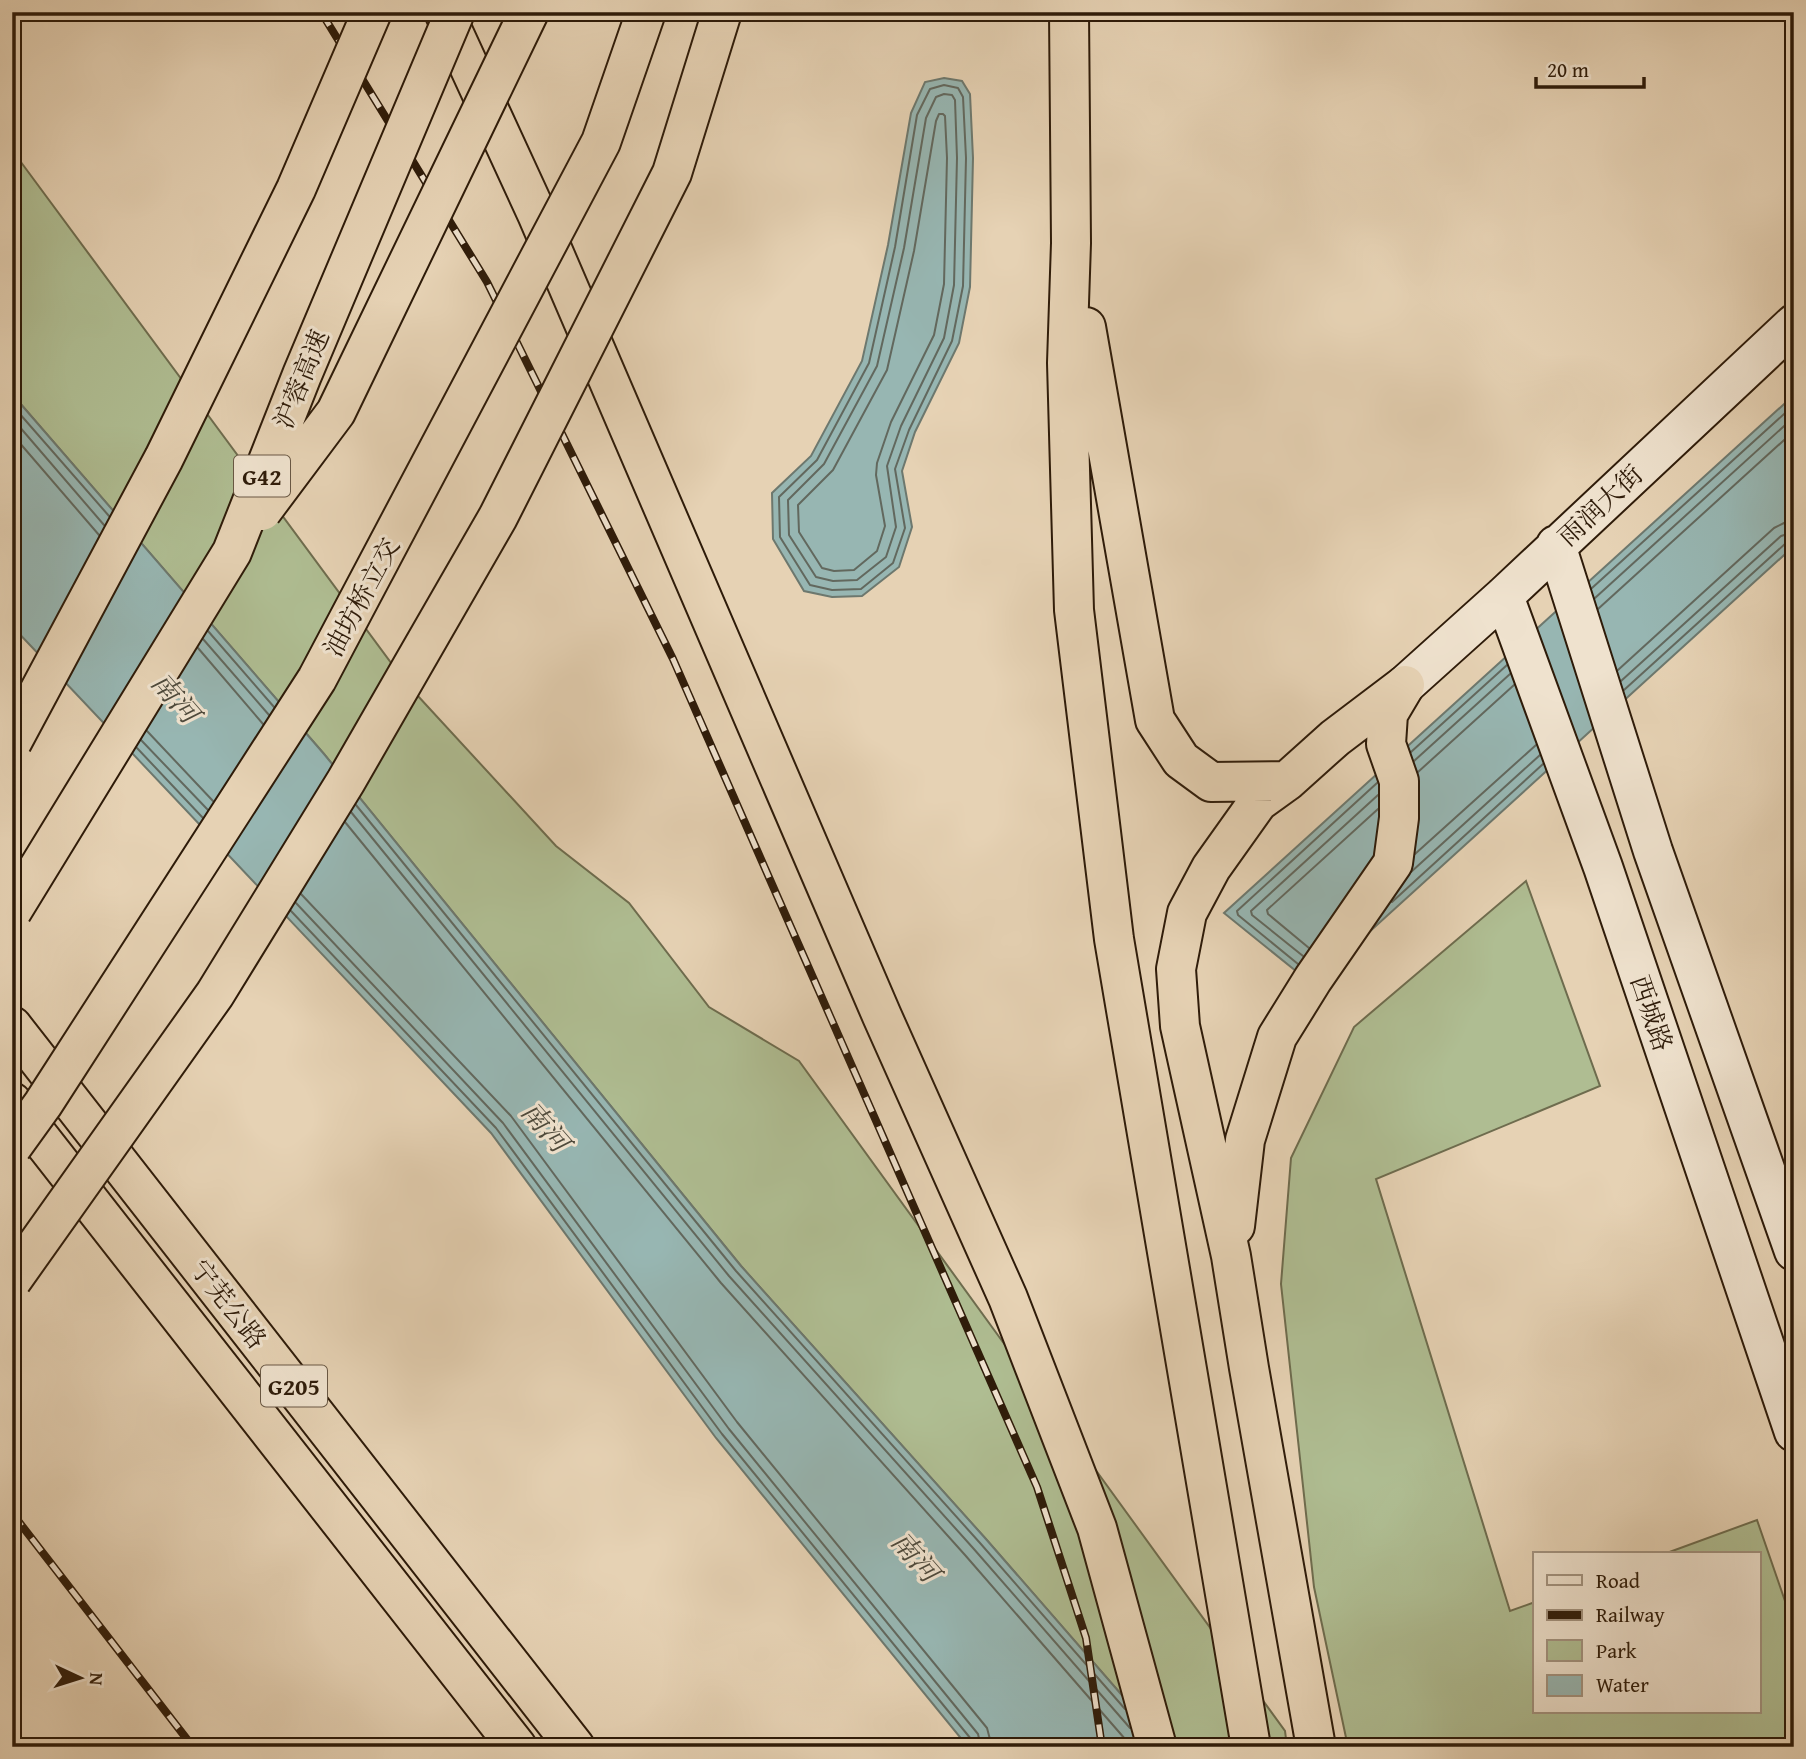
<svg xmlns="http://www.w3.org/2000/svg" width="1806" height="1759" viewBox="0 0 1806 1759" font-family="'Gentium Book Plus','Noto Serif SC',serif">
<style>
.green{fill:#afbd92;stroke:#6e6c4e;stroke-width:2}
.water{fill:#97b6b2;stroke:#6d786e;stroke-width:2}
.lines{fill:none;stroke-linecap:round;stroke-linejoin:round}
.shore{stroke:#62685e;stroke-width:2}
.secondary-casing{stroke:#2e1b09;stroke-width:42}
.highway-casing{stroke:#2e1b09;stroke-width:42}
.secondary{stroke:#efe2ce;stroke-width:38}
.highway{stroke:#e6d2b4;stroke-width:38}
.rail-casing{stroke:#2e1b09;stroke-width:8}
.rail{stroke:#efe2ce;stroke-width:5;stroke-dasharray:16;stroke-linecap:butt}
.highway-bridge-casing{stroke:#2e1b09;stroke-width:42;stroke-linecap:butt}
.highway-bridge{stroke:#e6d2b4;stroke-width:38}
.labels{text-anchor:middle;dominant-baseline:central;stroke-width:6;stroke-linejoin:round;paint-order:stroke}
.shield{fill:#efe2ce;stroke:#685744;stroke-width:2}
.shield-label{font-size:24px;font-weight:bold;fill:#2e1b09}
.street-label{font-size:26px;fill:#2e1b09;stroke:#efe2ce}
.water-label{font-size:28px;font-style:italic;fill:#4e4a3c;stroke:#efe2ce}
</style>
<rect width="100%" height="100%" fill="#e6d2b4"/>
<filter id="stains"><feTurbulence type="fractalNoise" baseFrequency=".00286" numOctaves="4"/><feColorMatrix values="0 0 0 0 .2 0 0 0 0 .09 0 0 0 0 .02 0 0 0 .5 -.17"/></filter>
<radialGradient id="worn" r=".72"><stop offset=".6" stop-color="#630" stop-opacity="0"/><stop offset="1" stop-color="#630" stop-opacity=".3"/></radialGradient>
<path class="green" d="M12 150 406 683 556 846 629 903 709 1007 799 1061 1285 1731 1287 1747H1167L985 1538 741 1266 324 754 12 394Z
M1526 881 1600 1086 1376 1179 1510 1611 1535 1602V1712H1759V1554H1664L1757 1520 1794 1627V1747H1348L1314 1587 1281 1284 1291 1158 1354 1027Z"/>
<path class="water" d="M944 78 962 81 970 94 973 158 970 287 959 343 915 432 902 471 912 527 899 567 862 596 832 597 804 591 773 539 772 493 811 456 862 361 888 245 911 113 925 82Z
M12 394 324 754 741 1266 985 1538 1167 1747H968L716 1438 491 1133 12 626Z
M1794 395V546L1312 984 1224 913Z"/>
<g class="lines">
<path class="shore" d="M944 85 958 88 963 97 966 158 963 286 952 341 909 430 895 469 905 528 893 563 861 589 832 590 810 585 780 537 779 497 817 460 869 363 895 247 917 115 930 89Z
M944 94 952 95 955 100 957 158 954 285 944 338 901 426 887 466 896 527 886 557 857 580 833 581 816 577 789 535 788 500 824 464 877 366 904 248 926 118 936 97Z
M939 114H943L945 116 947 158 944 284 934 335 891 422 877 463 876 475 885 526 877 551 854 570 834 571 822 568 799 532 798 505 833 470 887 370 914 251 936 121Z
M12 405 109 516
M12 418 104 525
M12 434 99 535
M1592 588 1794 405
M1595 598 1794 417
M1598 609 1794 431
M208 631 274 707
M203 639 269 715
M198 648 263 724
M1618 670 1774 528 1784 523 1794 522
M1621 681 1781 536 1794 532
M1624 690 1786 543 1794 541
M147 731 213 801
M141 740 208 810
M137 748 203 818
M1411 752 1507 665
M1414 761 1510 674
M1418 772 1514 685
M356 805 736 1271 980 1543 1125 1709
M351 812 729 1276 973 1548 1130 1728
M345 822 721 1283 965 1555 1132 1747
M1415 854 1536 745
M1411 872 1540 755
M301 894 511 1116 737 1422 987 1728 992 1747
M1392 902 1543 764
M296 903 503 1123 729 1429 978 1734 981 1747
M291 911 496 1128 722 1434 971 1739 973 1747
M1309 948 1268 914 1267 910 1378 809
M1303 956 1252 915 1251 911 1378 795
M1298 964 1238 915 1237 911 1377 783"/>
<g class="secondary-casing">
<path id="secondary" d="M1556 545 1653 851 1794 1251
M1504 596 1603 867 1794 1432
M1405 685 1504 596 1794 324"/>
</g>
<g class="highway-casing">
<path id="highway" d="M444 12 537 214 882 1016 1008 1298 1097 1528 1157 1747
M1069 12 1071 243 1067 363 1074 610 1114 939 1251 1747
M1086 327 1155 720 1181 760 1211 782 1287 781 1335 738 1405 685
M1287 781 1258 802 1211 868 1187 913 1176 969 1180 1026 1231 1256 1249 1368 1316 1747
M12 1026 575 1747
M12 1102 517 1747
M1235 1226 1245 1140 1277 1037 1313 979 1393 863 1399 818V781L1386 744 1388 714 1404 687"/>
</g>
<use href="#secondary" class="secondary"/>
<use href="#highway" class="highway"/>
<g class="rail-casing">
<path id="rail" d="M321 12 487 282 673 659 1037 1487 1086 1638 1102 1747
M12 1513 193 1747"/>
</g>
<use href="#rail" class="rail"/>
<g class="highway-bridge-casing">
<path id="highway-bridge" d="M262 511 336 412 529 12
M12 742 164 458 296 189 372 12
M12 911 232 552 302 375 455 12
M12 1147 43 1104 317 679 601 142 646 12
M12 1280 215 994 346 781 498 517 672 173 722 12"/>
</g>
<use href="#highway-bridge" class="highway-bridge"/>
</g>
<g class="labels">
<g class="shield">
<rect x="234" y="455.5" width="56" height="41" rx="5"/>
<rect x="261" y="1365.5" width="66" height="41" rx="5"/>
</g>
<g class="shield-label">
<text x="262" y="476">G42</text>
<text x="294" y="1386">G205</text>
</g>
<g class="street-label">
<text transform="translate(301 379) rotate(-68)">沪蓉高速</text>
<text transform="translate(1600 505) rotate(-43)">雨润大街</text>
<text transform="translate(361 597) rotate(-62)">油坊桥立交</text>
<text transform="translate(1652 1013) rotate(71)">西城路</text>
<text transform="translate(229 1304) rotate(52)">宁芜公路</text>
</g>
<g class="water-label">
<text transform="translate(176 697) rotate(49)">南河</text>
<text transform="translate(546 1126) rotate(49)">南河</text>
<text transform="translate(916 1556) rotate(49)">南河</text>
</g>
</g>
<rect width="1806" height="1759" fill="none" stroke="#e6d2b4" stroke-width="42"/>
<rect x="14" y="14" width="1778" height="1731" fill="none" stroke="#2e1b09" stroke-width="3.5"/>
<rect x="21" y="21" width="1764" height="1717" fill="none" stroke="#2e1b09" stroke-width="2"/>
<rect x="1533" y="1552" width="228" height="161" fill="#efe2ce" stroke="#a2927f" stroke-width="2"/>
<rect x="1547" y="1575" width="35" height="10" fill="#efe2ce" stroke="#a2927f" stroke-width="2"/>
<text x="1596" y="1588" font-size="21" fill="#2e1b09">Road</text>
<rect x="1547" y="1610" width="35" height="10" fill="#2e1b09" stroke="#a2927f" stroke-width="2"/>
<text x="1596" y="1622" font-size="21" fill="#2e1b09">Railway</text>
<rect x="1547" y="1640" width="35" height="21" fill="#afbd92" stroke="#a2927f" stroke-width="2"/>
<text x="1596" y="1658" font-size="21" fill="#2e1b09">Park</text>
<rect x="1547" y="1675" width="35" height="21" fill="#97b6b2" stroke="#a2927f" stroke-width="2"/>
<text x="1596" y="1692" font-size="21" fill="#2e1b09">Water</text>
<g transform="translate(80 1678) rotate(94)" stroke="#efe2ce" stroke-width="5" paint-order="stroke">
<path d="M0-5L12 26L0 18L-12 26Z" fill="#2e1b09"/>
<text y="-10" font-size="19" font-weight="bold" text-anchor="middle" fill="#2e1b09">N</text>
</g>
<path d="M1536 77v10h108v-10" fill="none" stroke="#2e1b09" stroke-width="3.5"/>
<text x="1547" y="77" font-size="21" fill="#2e1b09" stroke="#efe2ce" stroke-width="5" paint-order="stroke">20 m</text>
<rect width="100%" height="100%" filter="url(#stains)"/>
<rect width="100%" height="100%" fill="url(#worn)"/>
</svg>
